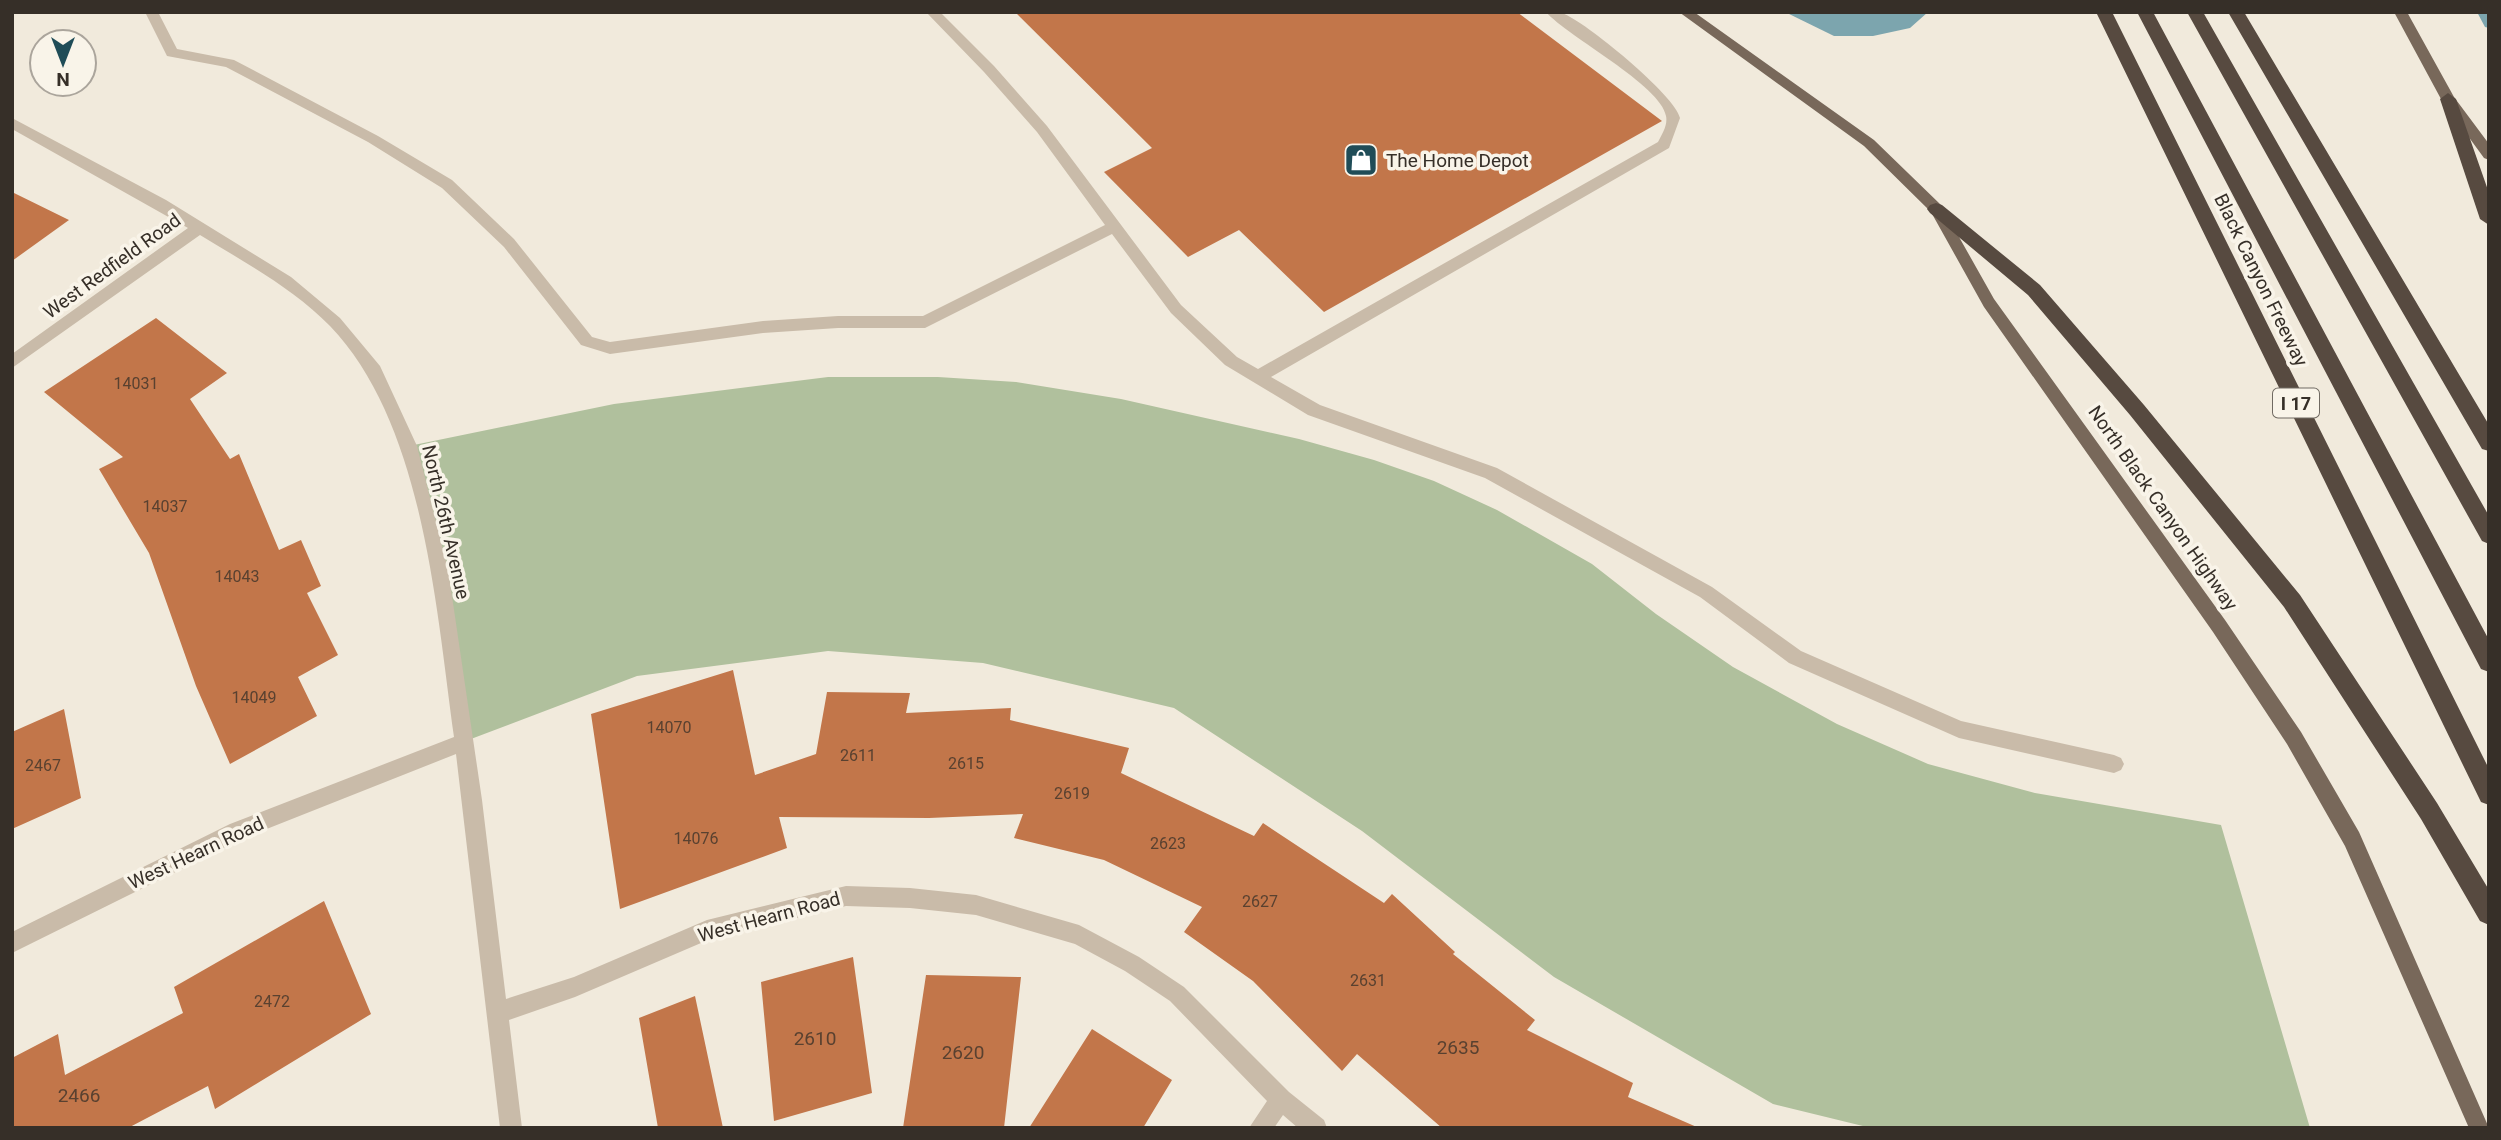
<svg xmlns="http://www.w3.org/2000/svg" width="2501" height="1140" viewBox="0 0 2501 1140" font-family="Roboto,sans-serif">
<rect width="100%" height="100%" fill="#f1eadc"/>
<path fill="#b0c09d" d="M828 377H938L1016 382 1121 399 1299 439 1374 460 1434 481 1497 510 1592 564 1656 614 1733 667 1837 724 1928 764 2035 793 2221 825 2310 1128H1871L1773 1104 1554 977 1362 831 1174 708 983 663 828 651 637 676 463 742 409 446 614 404Z"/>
<path fill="#7ca5ae" d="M1785 12H1928L1910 28 1873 36H1834Z"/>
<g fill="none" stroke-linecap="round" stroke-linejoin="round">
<path fill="#7ca5ae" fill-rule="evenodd" d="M2477 12H2487L2489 28 2485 27Z"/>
</g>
<path fill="#c2764a" d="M1015 12H1517L1662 121 1324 312 1239 230 1188 257 1104 172 1152 148Z
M12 192 69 220 12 261Z
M156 318 227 373 190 399 230 459 239 454 279 550 301 540 321 586 307 593 338 655 298 677 317 716 230 764 196 686 149 553 99 469 123 457 44 392Z
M733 670 755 775 816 754 827 692 910 693 906 713 1011 708 1010 720 1129 748 1121 773 1254 836 1263 823 1384 903 1392 894 1455 952 1453 954 1535 1020 1527 1030 1633 1083 1628 1097 1699 1128H1442L1357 1054 1342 1071 1253 981 1184 932 1202 907 1104 860 1014 838 1023 814 929 818 779 817 787 848 620 909 591 714Z
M64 709 81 798 12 829V732Z
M324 901 371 1014 215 1109 208 1086 128 1128H12V1058L58 1034 65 1075 183 1013 174 987Z
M853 957 872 1093 774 1121 761 982Z
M926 975 1021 977 1004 1128H903Z
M695 996 723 1128H658L639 1018Z
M1092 1029 1172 1080 1143 1128H1029Z"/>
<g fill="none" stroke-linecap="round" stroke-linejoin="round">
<path fill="#c9bba9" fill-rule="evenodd" d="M145 12H158L177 49 234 60 378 136 452 180 514 239 592 337 610 342 763 321 838 316H923L1105 225 1037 132 984 72 926 12H940L994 66 1047 126 1181 305 1237 357 1258 369 1658 142C1662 134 1668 125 1666 116 1661 85 1568 37 1546 12 1550 12 1558 11 1562 13 1585 21 1676 96 1680 118L1669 148 1271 377 1320 405 1497 468 1712 587 1801 651 1961 721 2114 755 2121 758 2124 764 2121 770 2114 773 1959 738 1789 663 1700 597 1485 478 1308 415 1225 365 1171 313 1112 234 925 328H838L763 333 610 354 581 345 504 247 442 188 368 142 226 67 167 56Z
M12 118 166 200 291 277 340 318 380 366 417 446 448 569 482 800 506 999 574 977 707 920 846 886 910 888 976 895 1079 925 1139 957 1184 987 1289 1092 1324 1120 1327 1128H1298L1283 1115 1274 1128H1249L1267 1101 1170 1001 1125 971 1075 944 976 915 910 908 846 906 708 940 575 997 509 1020 522 1128H500L456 754 244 838 12 953V932L230 824 454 737C436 608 424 424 330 326 293 288 244 262 200 235L12 368V354L188 228 12 129Z"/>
<path fill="#78685a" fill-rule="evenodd" d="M1679 12H1694L1874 140 1941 205 1994 299 2225 620 2301 732 2359 832 2489 1128H2469L2345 846 2287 744 2213 632 1984 307 1931 212 1864 146Z
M2394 12H2407L2454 97 2489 144V160L2484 158 2441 99Z"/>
<path fill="#574a40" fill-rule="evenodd" d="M2096 12H2112L2489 769V805L2481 802Z
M2137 12H2153L2489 640V672L2481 669Z
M2187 12H2203L2489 516V544L2482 541Z
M2228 12H2244L2489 425V451L2482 449Z
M2448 93 2456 99 2489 193V225L2480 219 2440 99Z
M1936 203 1942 205 2040 285 2144 405 2300 595 2437 803 2489 890V925L2480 921 2421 819 2284 607 2130 415 2028 295 1930 213 1927 209 1930 205Z"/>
</g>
<defs>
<symbol id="shop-square" viewBox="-11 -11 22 22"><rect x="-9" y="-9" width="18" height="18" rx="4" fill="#1f4c57" stroke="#f9f4e9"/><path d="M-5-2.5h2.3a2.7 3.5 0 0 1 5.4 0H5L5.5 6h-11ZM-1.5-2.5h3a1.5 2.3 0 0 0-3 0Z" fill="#fff"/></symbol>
</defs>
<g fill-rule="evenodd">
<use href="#shop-square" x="1342" y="141" width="38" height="38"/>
</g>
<g text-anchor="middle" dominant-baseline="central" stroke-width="7" stroke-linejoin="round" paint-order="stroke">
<g font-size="16" fill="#594130">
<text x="136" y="383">14031</text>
<text x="165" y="506">14037</text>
<text x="237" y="576">14043</text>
<text x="254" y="697">14049</text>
<text x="669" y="727">14070</text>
<text x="858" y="755">2611</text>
<text x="966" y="763">2615</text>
<text x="43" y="765">2467</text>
<text x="1072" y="793">2619</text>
<text x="696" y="838">14076</text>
<text x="1168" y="843">2623</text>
<text x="1260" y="901">2627</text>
<text x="1368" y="980">2631</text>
<text x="272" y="1001">2472</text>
</g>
<rect fill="#f9f4e9" stroke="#706a62" stroke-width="2" x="2273" y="388.5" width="46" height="29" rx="5"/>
<g font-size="18" font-weight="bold" fill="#362f28">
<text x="2296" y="403">I 17</text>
</g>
<g font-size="19" fill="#362f28" stroke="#f9f4e9" text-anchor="start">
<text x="1386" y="160">The Home Depot</text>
</g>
<g font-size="19" fill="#362f28" stroke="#f9f4e9">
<text transform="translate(112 266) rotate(-36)">West Redfield Road</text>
<text transform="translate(2261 280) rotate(64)">Black Canyon Freeway</text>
<text transform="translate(2163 508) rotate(55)">North Black Canyon Highway</text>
<text transform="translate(446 522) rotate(77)">North 26th Avenue</text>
<text transform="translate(196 853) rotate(-25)">West Hearn Road</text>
<text transform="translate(769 917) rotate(-15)">West Hearn Road</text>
</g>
<g font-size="19" fill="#594130">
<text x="815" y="1038">2610</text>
<text x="1458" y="1047">2635</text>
<text x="963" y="1052">2620</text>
<text x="79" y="1095">2466</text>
</g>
</g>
<rect width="2501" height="1140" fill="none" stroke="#362f28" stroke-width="28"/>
<g transform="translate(63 63) rotate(180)"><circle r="33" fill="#f9f4e9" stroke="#aba59c" stroke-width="2"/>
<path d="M0-5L12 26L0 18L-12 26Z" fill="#1f4c57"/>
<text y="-10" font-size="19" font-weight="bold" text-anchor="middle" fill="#362f28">N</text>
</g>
</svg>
